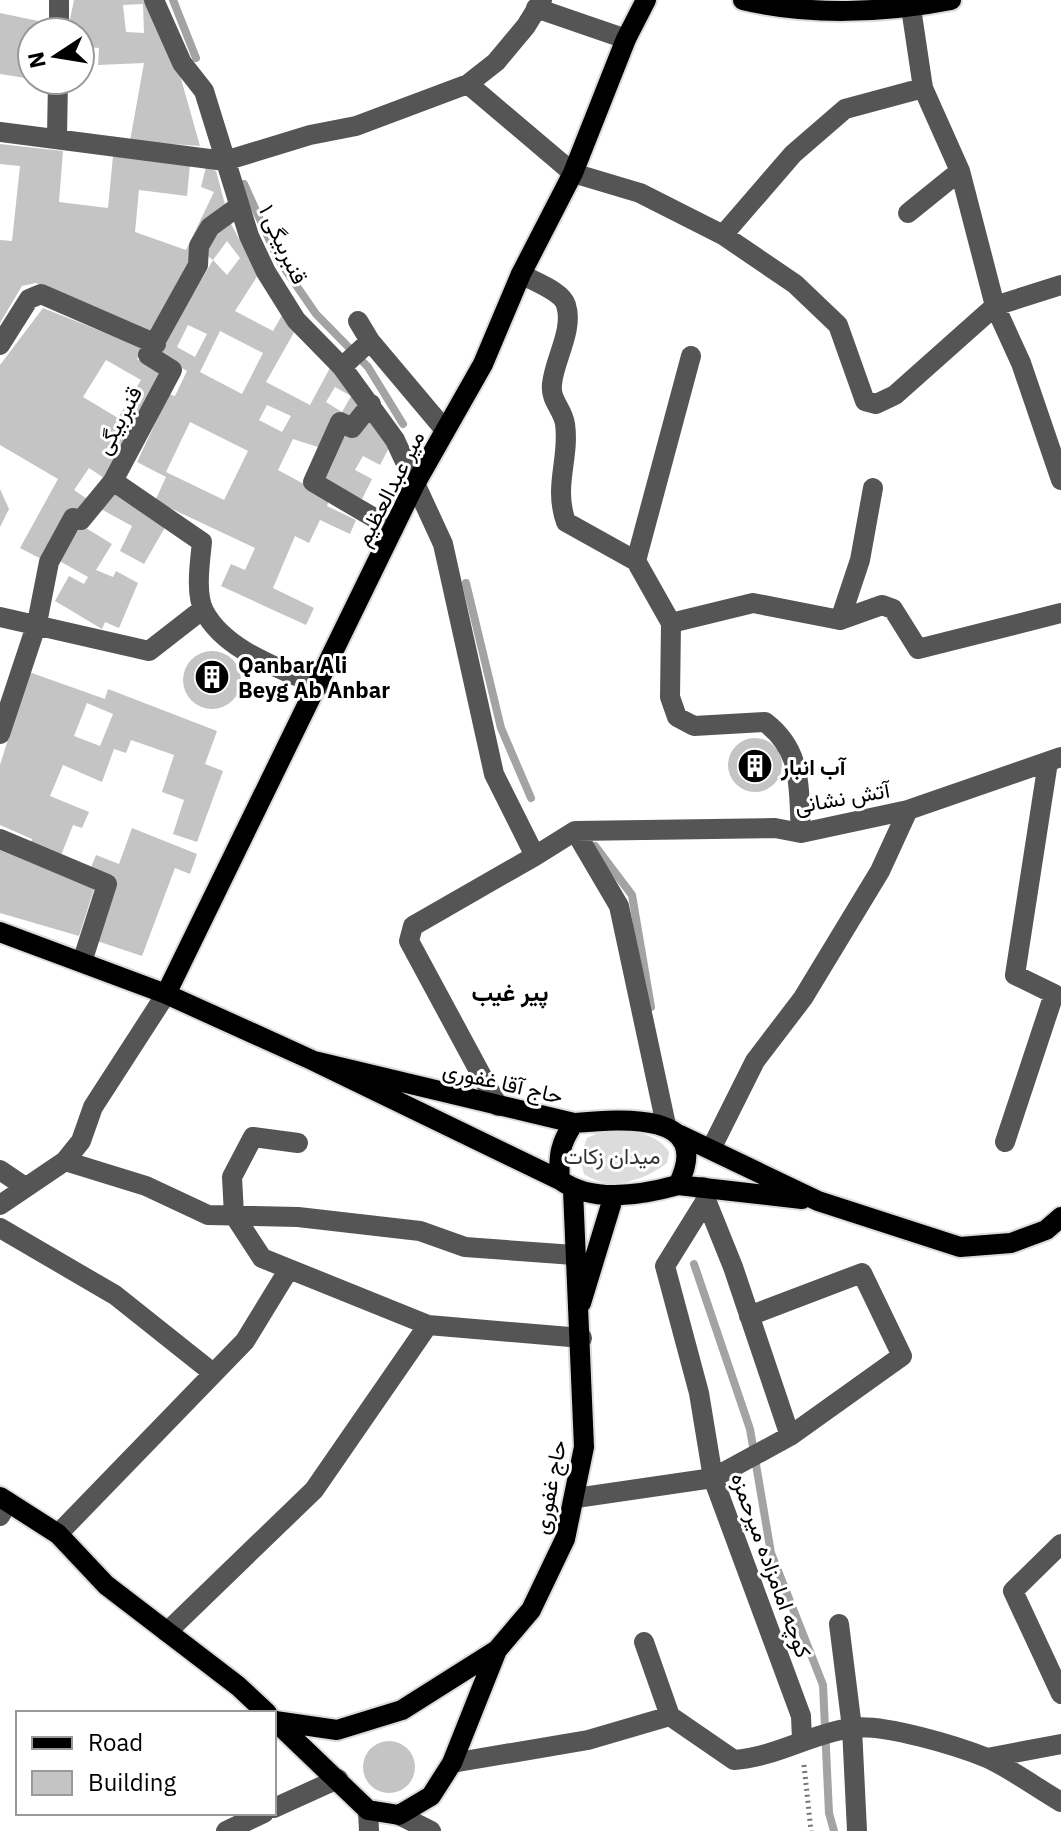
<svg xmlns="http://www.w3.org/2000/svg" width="1061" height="1831" viewBox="0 0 1061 1831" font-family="'IBM Plex Sans',Vazirmatn,sans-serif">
<rect width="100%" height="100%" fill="#fff"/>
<path fill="#dcdcdc" d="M607 1129C629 1130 656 1132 669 1152L667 1163C643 1181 610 1192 584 1174L580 1157 587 1138Z"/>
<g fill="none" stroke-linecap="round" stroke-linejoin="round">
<path stroke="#a3a3a3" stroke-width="8" d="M173 0 196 58
M244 184 278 259 316 314 368 367 403 424
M466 583 501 728 531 798
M595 846 632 895 651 1007
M694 1264 750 1429 771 1553 823 1685 829 1813 834 1831"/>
</g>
<path fill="#c4c4c4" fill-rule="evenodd" d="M74 0H146L176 61 200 146 130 141 144 63 98 65 99 48 80 46V32L68 29ZM143 4 144 33 126 32 123 5Z
M0 13 43 22 42 32H32V79L0 74Z
M0 144 63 151 59 202 108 208 113 156 190 164 187 196 139 190 135 232 186 250 214 192 201 187 206 167 216 171 226 208 150 335 36 283 22 286 0 323V240L12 241 20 166 0 164Z
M229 220 258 275 235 311 273 331 285 310 297 327 266 382 310 405 331 366 363 401 321 448 293 439 278 470 330 498 327 506 356 520 350 534 320 520 309 543 295 536 273 588 314 608 306 625 221 586 231 564 245 570 255 548 155 501 166 477 137 462 169 394 175 396 187 371 158 354 213 260 205 254 217 229ZM227 241 240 258 227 275 213 260ZM188 325 207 334 195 357 177 347ZM220 331 263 353 242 394 200 372ZM335 387 351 396 342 412 326 402ZM267 405 291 416 282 432 259 420ZM190 422 248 451 224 500 166 472Z
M43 308 143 348 137 359 164 375 115 455 121 458 107 480 89 468 74 490 90 501 47 562 20 548 58 479 0 445V365ZM106 360 141 380 118 418 83 397Z
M367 414 391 444 380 465 363 456 355 470 372 479 362 499 320 477 342 431Z
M113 488 168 522 144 564 120 551 132 526 99 508Z
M0 489 9 509 0 527Z
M76 522 112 544 96 570 113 577 116 571 138 583 119 628 105 622 102 629 55 601 69 576 84 584 88 577 56 559Z
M183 680a29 29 0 1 1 58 0a29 29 0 1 1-58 0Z
M29 672 105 699 108 689 217 731 205 764 223 771 197 842 173 834 184 800 162 792 174 755 131 740 126 753 114 749 102 782 63 765 50 796 89 812 82 828 73 825 60 858 30 845 32 839 0 825V765ZM87 703 113 714 100 746 74 736Z
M728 765a27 27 0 1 1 54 0a27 27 0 1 1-54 0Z
M132 828 197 854 190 874 175 868 142 956 97 941 117 881 90 870 96 855 119 864Z
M0 848 95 886 79 936 0 913Z
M363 1767a26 26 0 1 1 52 0a26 26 0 1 1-52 0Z"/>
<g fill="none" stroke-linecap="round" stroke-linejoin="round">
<defs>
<path id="major" d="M743 0C808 16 886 13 951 0
M0 932 166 994 314 1061 560 1180
M166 994 415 484 483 364 521 274 573 173 626 39 646 0
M314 1061 574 1123C620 1119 715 1110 678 1185 642 1195 593 1204 560 1180 558 1156 560 1143 574 1123
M680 1135 818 1201 960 1247 1011 1243 1046 1230 1061 1217
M678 1185 802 1199
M581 1303 614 1195
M0 1497 58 1534 106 1585 238 1686 267 1713
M274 1720 368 1810 399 1815 431 1796 452 1763 497 1650
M275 1721 337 1730 402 1710 497 1650 531 1610 565 1539 584 1447 573 1190"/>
</defs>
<use href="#major" stroke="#dbdbdb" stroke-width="24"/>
<path stroke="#777" stroke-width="5" stroke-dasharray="2 4" stroke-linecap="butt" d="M804 1765 811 1831"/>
<path stroke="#555" stroke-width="20" d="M154 0 182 63 204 91 249 236 266 272 296 320 342 367 395 440 443 544 494 774 535 856 575 831 619 906 666 1125
M536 8 626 39
M911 8 923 88 960 171 995 306 1021 363 1061 480
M59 32V0
M468 84 573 173 640 193 723 235 795 284 838 325 865 401 876 404 895 395 995 306 1061 285
M0 132 225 161 310 135 356 126 468 84 496 62 526 26 542 0
M57 137 58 80
M239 206 210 227 199 246 198 265 148 355 172 370 113 481 202 542C200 562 195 593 204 611 225 651 280 668 319 686
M908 213 960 171
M723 235 793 154 845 109 923 88
M521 274C534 282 562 291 566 305 574 330 554 360 552 384 550 401 563 409 565 424 570 458 553 486 566 522L636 561 671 623 753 603 840 620 882 605 893 609 918 649 1061 613
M358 321 370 341 445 430
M0 345 29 299 41 294 156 344
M342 367 370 341
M371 404 352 428 340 422 313 482 393 529
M636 561 691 356
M0 617 149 651 203 609
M840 620 860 560 873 488
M671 623 670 697 677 717 694 726 765 722C804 752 798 788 801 833
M0 734 37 623 49 562 73 518 81 520 113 481
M575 831 775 828 801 833 908 810 1061 757
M0 839 107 884 82 962
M498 1106 409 941 413 926 535 856
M1005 1142 1054 994 1015 975 1048 762
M298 1143 253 1137 232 1177 234 1215 262 1258 428 1325 582 1338
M712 1147 755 1061 803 998 880 871 908 810
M65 1161 146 1186 208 1215 298 1217 420 1231 465 1247 574 1255
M0 1170 25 1187
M703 1187 706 1200 665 1266 699 1393 713 1478 801 1716 802 1740
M0 1205 65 1161 81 1141 93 1107 166 994
M0 1228 115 1295 213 1373
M749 1316 862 1273 902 1356 790 1436
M576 1498 713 1478 790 1436 733 1267 706 1200
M0 1516 8 1502
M58 1534 245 1341 289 1269
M1061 1544 1013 1591 1061 1694
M839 1624 852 1728 857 1831
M167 1632 314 1490 428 1325
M644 1642 670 1716
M987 1758 1061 1744
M452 1763 588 1740 670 1716 734 1760C776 1757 810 1734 851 1728 882 1723 958 1746 987 1758 1013 1770 1037 1788 1061 1802
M274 1808 338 1779
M368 1810 369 1831
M399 1815 431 1831
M226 1831 264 1813"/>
<use href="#major" stroke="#000" stroke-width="20"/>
</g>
<defs>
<symbol id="building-disc" viewBox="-11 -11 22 22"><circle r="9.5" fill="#000" stroke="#fff"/><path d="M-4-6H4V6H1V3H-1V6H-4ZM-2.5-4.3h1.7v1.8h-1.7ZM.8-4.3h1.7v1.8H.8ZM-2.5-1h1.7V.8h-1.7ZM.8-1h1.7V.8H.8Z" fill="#fff"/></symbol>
</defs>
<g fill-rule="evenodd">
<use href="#building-disc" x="192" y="657" width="40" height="40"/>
<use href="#building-disc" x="735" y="746" width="40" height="40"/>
</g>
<g text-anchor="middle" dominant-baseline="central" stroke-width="6" stroke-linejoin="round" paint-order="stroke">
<g font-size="22" fill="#000" stroke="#fff">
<text transform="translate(284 244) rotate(65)">قنبربیگی ۱</text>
<text transform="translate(118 420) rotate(-62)">قنبربیگی</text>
<text transform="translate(389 488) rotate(-63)">میر عبدالعظیم</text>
<text transform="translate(842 797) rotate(-10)">آتش نشانی</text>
<text transform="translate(503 1082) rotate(13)">حاج آقا غفوری</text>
<text transform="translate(549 1487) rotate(-79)">حاج غفوری</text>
<text transform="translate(772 1565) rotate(70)">کوچه امامزاده میرحمزه</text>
</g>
<g font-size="22" font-weight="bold" fill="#000" stroke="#fff" text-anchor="start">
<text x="238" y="664">Qanbar Ali<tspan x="238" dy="25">Beyg Ab Anbar</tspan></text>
<text x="781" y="766">آب انبار</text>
</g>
<g font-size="22" fill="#333" stroke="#fff">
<text x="612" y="1155">میدان زکات</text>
</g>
<g font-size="24" font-weight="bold" fill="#000" stroke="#fff">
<text x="510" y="992">پیر غیب</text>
</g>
</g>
<rect x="16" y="1711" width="260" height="104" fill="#ffffff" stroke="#999999" stroke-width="2"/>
<rect x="32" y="1737" width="40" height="12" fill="#000000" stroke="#999999" stroke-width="2"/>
<text x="88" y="1751" font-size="24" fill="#000000">Road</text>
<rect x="32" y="1771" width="40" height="24" fill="#c4c4c4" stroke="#999999" stroke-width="2"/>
<text x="88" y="1791" font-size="24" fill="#000000">Building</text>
<g transform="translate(56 56) rotate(258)"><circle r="38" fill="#ffffff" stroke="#999999" stroke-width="2"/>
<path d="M0-6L14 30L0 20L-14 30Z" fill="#000000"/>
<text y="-12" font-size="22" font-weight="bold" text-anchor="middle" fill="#000000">N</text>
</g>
</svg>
